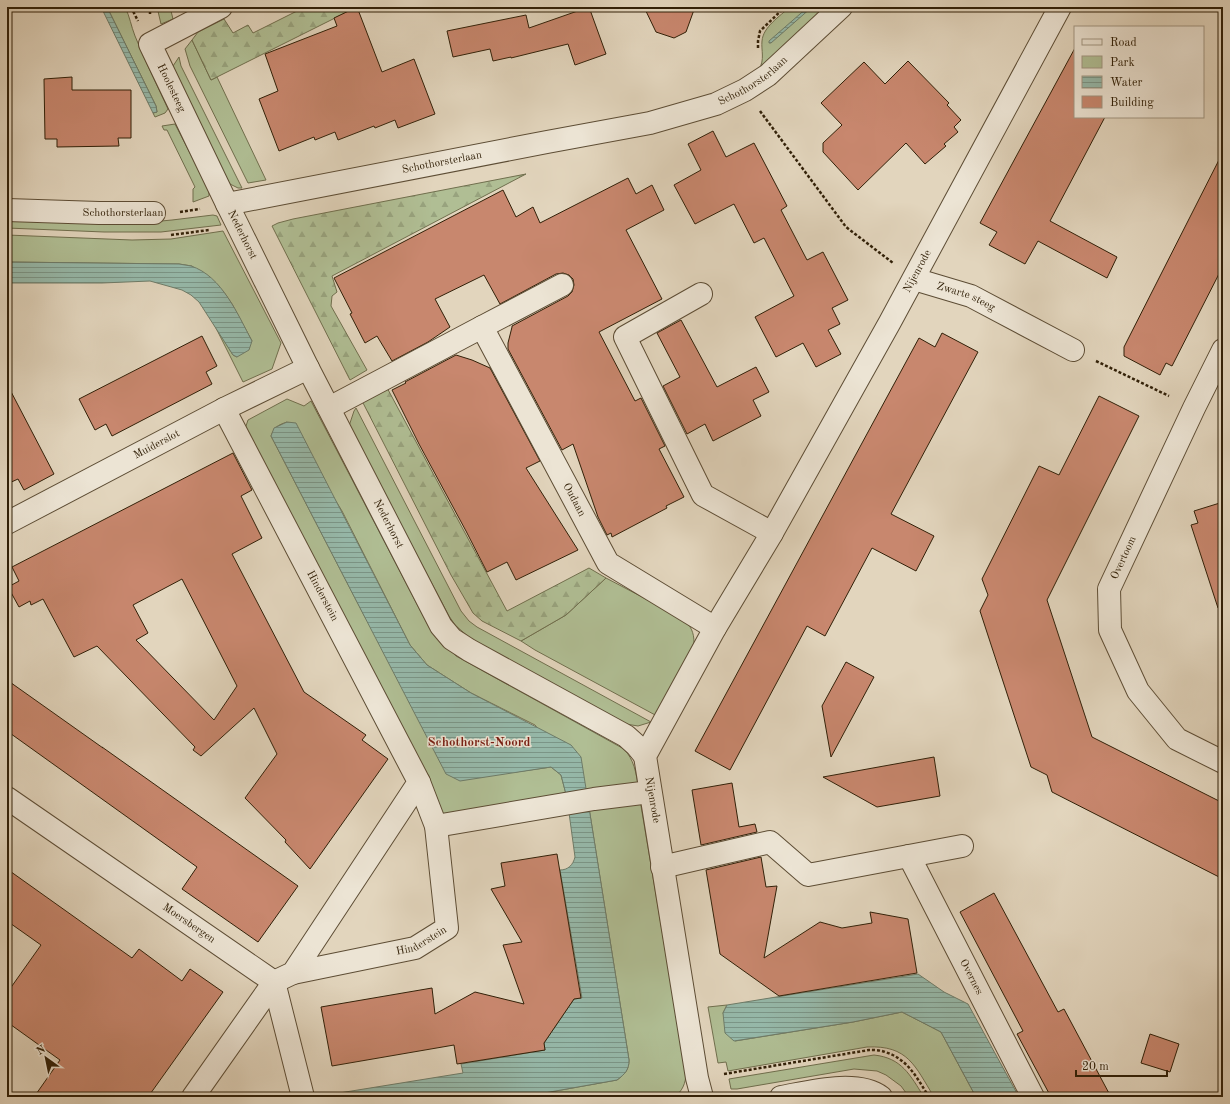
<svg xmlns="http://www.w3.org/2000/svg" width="1230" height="1104" viewBox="0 0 1230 1104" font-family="'Old Standard TT',serif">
<defs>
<pattern id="forest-firs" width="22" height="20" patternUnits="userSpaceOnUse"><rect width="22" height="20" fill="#b0be94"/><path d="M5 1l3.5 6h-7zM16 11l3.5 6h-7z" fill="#98a37e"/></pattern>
<pattern id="water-rules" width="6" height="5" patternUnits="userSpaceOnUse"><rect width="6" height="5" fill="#96b9aa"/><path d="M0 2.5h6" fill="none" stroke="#7b9688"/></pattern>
</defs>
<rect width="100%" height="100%" fill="#e2d5bd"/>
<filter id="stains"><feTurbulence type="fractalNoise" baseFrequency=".005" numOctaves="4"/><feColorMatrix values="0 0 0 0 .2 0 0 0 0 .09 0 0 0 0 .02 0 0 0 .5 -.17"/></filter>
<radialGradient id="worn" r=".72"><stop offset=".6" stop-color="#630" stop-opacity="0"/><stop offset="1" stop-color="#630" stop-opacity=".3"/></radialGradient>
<path fill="#b0be94" stroke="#706f4e" d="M107 7H125C130 17 131 26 135 36 145 61 157 85 168 109L165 113 155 117 153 113 157 112 156 106Z
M157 7H170L173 19 161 24Z
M790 7H830L759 69C765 60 761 50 762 41 763 27 780 16 790 7Z
M192 40 211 80 217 77 266 180 248 183 190 66 185 49Z
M179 57 181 66 242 188H238L228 183 171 69Z
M175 124 209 190V196L193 202V189L195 187 167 130H164L162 126Z
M213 215 217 216 221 225 161 232H104L7 228V219L151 222 172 220Z
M223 231 281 343 272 369 243 382 214 324 233 355 237 357 252 341 232 304 223 291 192 266 179 264 7 262V235L132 240 171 239Z
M287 399 304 406 311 401 430 629 456 656 624 749C634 760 636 772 638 786L587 794 535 725 471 693 427 665 410 645 342 511 287 422C278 425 274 427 271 436L366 619 516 772 551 767 561 775 567 798 442 814 244 432 248 420Z
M356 408 461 611 469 621 477 627 651 722 638 726 626 724 471 639 455 625 449 616 349 426 354 411Z
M606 578 684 619C691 627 694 632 694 643L657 716 535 650 521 641 566 615Z
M640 800 686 1073C686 1083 682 1092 674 1097H522L617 1080C625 1074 629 1070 629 1060L589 808Z
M727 1005 723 1013 735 1041 853 1022 902 1012 941 1032 976 1097H934C915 1066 908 1045 867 1047L728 1071 726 1062 718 1063 708 1007Z
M874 1055C902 1058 910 1075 924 1097H909L901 1086 886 1075 877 1071 854 1069 737 1089H731L729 1079Z"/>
<path fill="url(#forest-firs)" stroke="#706f4e" d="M305 7H357L211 80 192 40 198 32 224 19 233 33 248 25 253 33Z
M526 174 332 276 337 292 332 296 331 306 367 370 350 380 272 226 278 223 293 219Z
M385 384 507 611 589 568 606 578 566 615 521 641 482 621 473 613 451 575 360 397Z"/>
<path fill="url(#water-rules)" stroke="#6e7c69" d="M101 7H107L156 106 157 112 153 113Z
M808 7H812L771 43H769V41Z
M7 262 179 264C183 265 187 265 191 266 222 276 238 315 252 341L249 350 237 357 233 355 199 302 191 295 182 290 150 281 102 283H7Z
M287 422 296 423 410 645 427 665 471 693 571 745 581 757 629 1060C629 1070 625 1074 617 1080L522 1097H333V1094L463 1073 461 1064 545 1050 544 1043 574 999 582 998 560 870C568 870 573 865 575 857L567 798 561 775 551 767 460 781 446 774 271 436 274 428Z
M918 974 944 992 968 1004 1019 1097H976L941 1032 902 1012 853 1022 734 1041 725 1033 723 1013 727 1005Z"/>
<path fill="#c8876e" stroke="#312008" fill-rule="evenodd" d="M357 7 382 72 414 59 435 114 398 128 395 120 375 128 374 126 338 140 335 132 315 140 314 137 279 151 259 99 278 91 265 54 337 26 334 18Z
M589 7 606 54 575 65 568 44 511 58V57L493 61 490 49 453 57 447 31 526 15 529 28Z
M644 7H695L686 32 674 38 656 32Z
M1075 48V117H1105L1050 221 1117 257 1107 278 1038 241 1025 264 989 245 997 232 980 223Z
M908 61 949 103 947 105 961 120 954 127 958 132 944 144 946 146 925 164 906 143 858 190 823 152V143L842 125 821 103 864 62 885 84Z
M72 77V90H131V138H118L119 146 57 147V139H45L44 79Z
M713 131 726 157 754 143 787 206 781 210 807 260 823 252 848 300 832 308 840 324 828 330 841 354 816 367 803 343 776 357 755 317 794 296 764 238 754 243 734 204 695 224 674 185 701 170 688 144Z
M1223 152V266L1172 366 1166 363 1160 375 1124 356V347Z
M628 178 636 194 652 185 664 210 626 230 662 299 599 332 635 401 641 398 665 446 659 449 684 497 666 506 667 508 612 537 611 533 607 535 598 517 573 444 562 450 508 349V343L512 327V326L568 296 572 292 574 285 573 279 569 275 563 273 556 274 500 304 484 275 435 299 450 327 428 342 392 361 377 336 365 343 350 314 352 313 334 278 503 190 516 217 533 207 540 223Z
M681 320 717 387 756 367 769 392 753 400 761 416 713 441 705 424 687 434 663 386 680 377 657 333Z
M942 333 978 352 891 514 934 536 916 571 872 548 825 636 807 626 730 770 695 751 919 338 935 347Z
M202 336 217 366 206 372 212 384 112 436 106 424 95 430 79 399Z
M456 355 472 360 490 368 540 461 526 468 578 550 516 580 507 562 487 572 466 531 419 444 392 390 406 383 405 382Z
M7 384 54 474 24 490 18 479 7 484Z
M1099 396 1139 416 1047 600 1092 737 1223 803V879L1052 792 1047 775 1031 767 980 611 988 595 982 579 1039 466 1059 475Z
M233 453 252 490 241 496 262 538 232 554 304 692 366 735 362 740 388 759 310 869 285 842 286 840 245 798 277 754 254 708 201 756 193 750 195 747 97 646 74 657 43 599 31 605 30 601 19 607 8 587 19 581 12 567ZM182 579 237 686 214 720 136 640 148 633 133 605Z
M1223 502V607L1218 608 1191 525 1198 523 1194 511Z
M846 662 874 677 831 757 822 706Z
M7 680 103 748 102 747 298 886 258 942 182 889 197 867 7 731Z
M934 757 940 796 877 807 823 777Z
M732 783 739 827 755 824 757 832 701 845 692 790Z
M557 854 581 998 574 999 544 1043 545 1050 457 1064 454 1045 332 1066 321 1007 432 988 435 1014 475 992 524 1004 503 945 522 942 491 889 505 886 501 863Z
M761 857 766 887 777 886 764 958 820 922 842 928 872 923 870 912 908 919 917 973 779 996 720 954 706 870Z
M7 869 132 958 139 949 182 981 190 969 223 992 148 1097H34L60 1060 7 1022V993L41 945 7 921Z
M994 893 1058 1012 1064 1009 1111 1097H1051L1017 1034 1023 1031 960 912Z
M1150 1034 1179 1044 1170 1072 1141 1063Z"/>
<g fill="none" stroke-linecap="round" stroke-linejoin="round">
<defs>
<g id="minor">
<path id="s1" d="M221 7 150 44 227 204 237 224 308 368 441 626 452 639 469 650 626 736 636 745 645 756"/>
<path id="s2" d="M227 204 547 142 650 123 716 104 745 90 768 75 841 7"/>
<path d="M7 210 99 213H154"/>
<path id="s3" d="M914 279 971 296 1073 350"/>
<path d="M701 294 625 337 703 495 772 533"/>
<path d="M482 327 562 285"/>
<path d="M1223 350 1194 408 1109 589 1110 630 1138 691 1177 739 1223 762"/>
<path id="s4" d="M329 408 482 327 608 563 715 628"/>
<path id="s5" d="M7 523 224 409 308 368"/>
<path id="s6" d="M7 798 274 982 303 1097"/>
<path d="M436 826 594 799 650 792"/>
<path id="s7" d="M909 856 1033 1097"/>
<path d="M662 867 770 842 808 875 962 846"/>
<path id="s8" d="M293 973 415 948 447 928 436 826 419 782"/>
<path d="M193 1097 274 982 293 973 419 782 224 409"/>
<path id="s9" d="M702 1097 697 1078 645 756 715 628 772 533 890 322 1060 7"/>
<path d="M781 1097C809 1092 857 1079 881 1097"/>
</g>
</defs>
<use href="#minor" stroke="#5d4d35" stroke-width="24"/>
<path stroke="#312008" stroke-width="2.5" stroke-dasharray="3 2" stroke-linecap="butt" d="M131 7 138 21
M150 14V7
M758 48V41L760 31 785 7
M760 111 846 227 893 263
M180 212 200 209
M171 235 209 230
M1096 361 1169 396
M724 1074 869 1050C874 1050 880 1050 885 1052 908 1059 917 1078 929 1097"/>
<use href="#minor" stroke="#ece4d4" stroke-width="22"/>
</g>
<g text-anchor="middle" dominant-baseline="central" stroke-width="3" stroke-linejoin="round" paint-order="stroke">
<g font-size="11" fill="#312008" stroke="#ece4d4">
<text stroke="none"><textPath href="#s2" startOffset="543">Schothorsterlaan</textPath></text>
<text stroke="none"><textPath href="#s1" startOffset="129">Hoolesteeg</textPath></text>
<text stroke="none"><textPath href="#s2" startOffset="219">Schothorsterlaan</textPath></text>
<text x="123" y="213">Schothorsterlaan</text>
<text stroke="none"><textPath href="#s1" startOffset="292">Nederhorst</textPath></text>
<text stroke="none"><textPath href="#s9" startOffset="902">Nijenrode</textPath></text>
<text stroke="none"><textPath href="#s3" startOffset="55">Zwarte steeg</textPath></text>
<text stroke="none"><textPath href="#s5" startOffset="169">Muiderslot</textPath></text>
<text stroke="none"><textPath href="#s4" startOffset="369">Oudaan</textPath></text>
<text stroke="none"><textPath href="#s1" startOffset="616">Nederhorst</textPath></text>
<text transform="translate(1124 558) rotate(-65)">Overtoom</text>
<text transform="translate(322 596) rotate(62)">Hinderstein</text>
<text transform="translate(652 800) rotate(80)">Nijenrode</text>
<text stroke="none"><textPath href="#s6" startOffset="221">Moersbergen</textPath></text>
<text stroke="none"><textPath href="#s8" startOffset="133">Hinderstein</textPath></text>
<text stroke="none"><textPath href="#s7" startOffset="136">Overnes</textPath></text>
</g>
<g font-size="13" font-weight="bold" fill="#7a1f14" stroke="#ece4d4">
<text x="479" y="742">Schothorst-Noord</text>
</g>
</g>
<rect width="1230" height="1104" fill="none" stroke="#e2d5bd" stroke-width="24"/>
<rect x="8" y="8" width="1214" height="1088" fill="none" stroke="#312008" stroke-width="2"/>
<rect x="12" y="12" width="1206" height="1080" fill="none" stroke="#312008"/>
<rect x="1074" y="26" width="130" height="92" fill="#ece4d4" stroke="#a19682"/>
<rect x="1082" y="39" width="20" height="6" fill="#ece4d4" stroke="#a19682"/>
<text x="1110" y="46" font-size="12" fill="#312008">Road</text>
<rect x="1082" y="56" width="20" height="12" fill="#b0be94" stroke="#a19682"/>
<text x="1110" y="66" font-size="12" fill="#312008">Park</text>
<rect x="1082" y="76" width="20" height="12" fill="url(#water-rules)" stroke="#a19682"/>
<text x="1110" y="86" font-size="12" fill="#312008">Water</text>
<rect x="1082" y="96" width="20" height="12" fill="#c8876e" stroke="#a19682"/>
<text x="1110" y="106" font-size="12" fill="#312008">Building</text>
<g transform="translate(46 1058) rotate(327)" stroke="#ece4d4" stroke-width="3" paint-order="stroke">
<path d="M0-3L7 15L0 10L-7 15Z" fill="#312008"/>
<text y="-6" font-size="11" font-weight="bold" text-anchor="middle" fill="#312008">N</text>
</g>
<path d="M1076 1070v6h91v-6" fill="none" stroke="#312008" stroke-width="2"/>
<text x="1082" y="1070" font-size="12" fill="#312008" stroke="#ece4d4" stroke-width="3" paint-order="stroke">20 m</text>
<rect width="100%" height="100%" filter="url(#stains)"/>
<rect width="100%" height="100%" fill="url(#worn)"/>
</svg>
